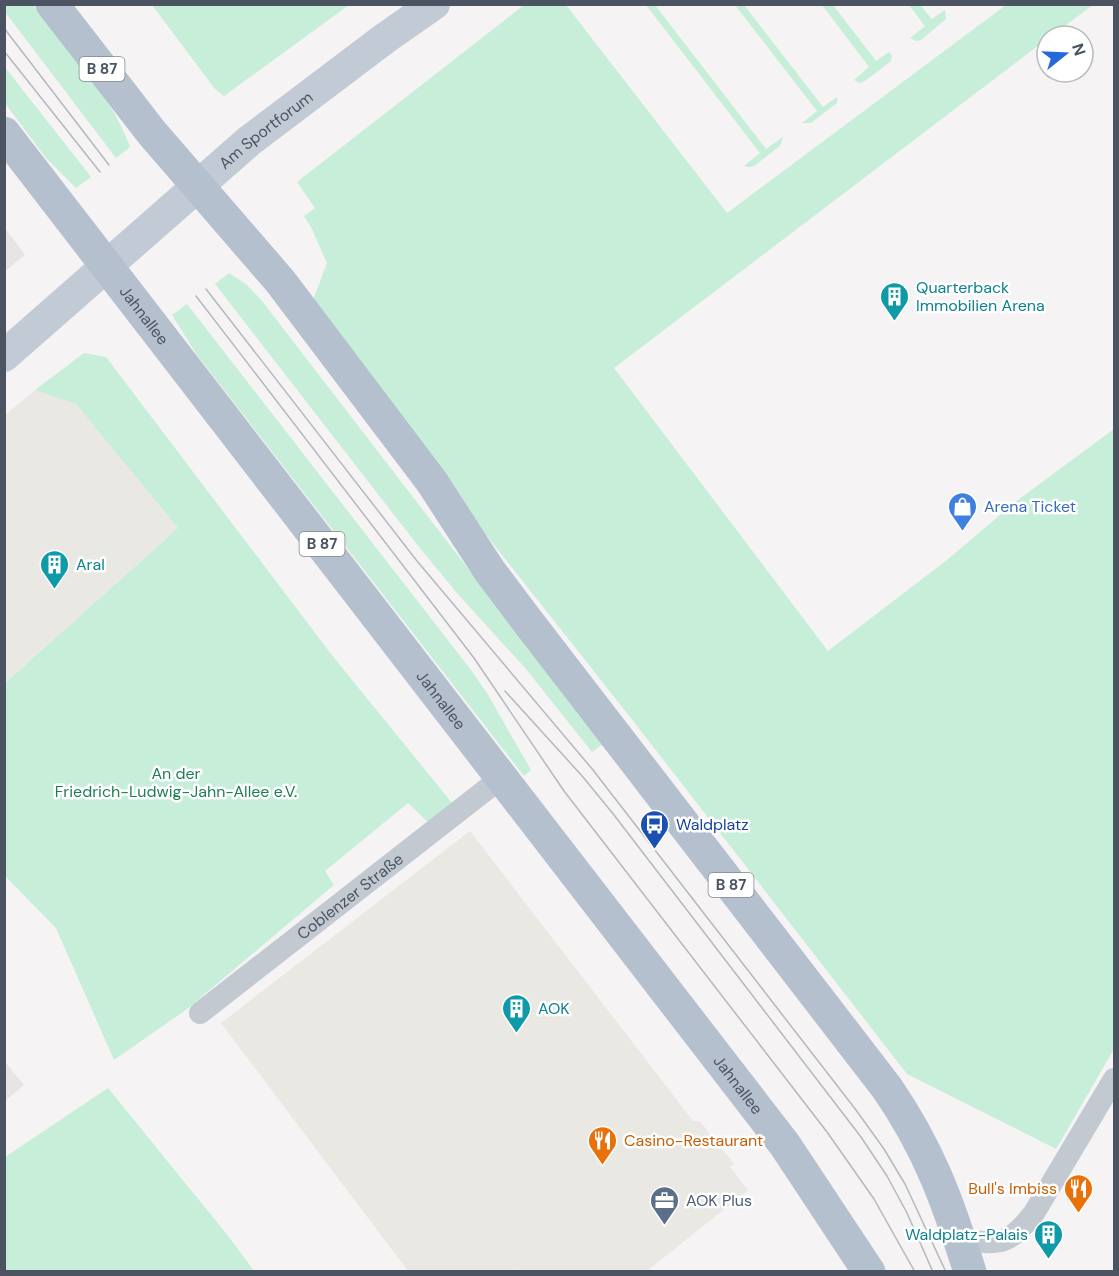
<svg xmlns="http://www.w3.org/2000/svg" width="1119" height="1276" viewBox="0 0 1119 1276" font-family="'DM Sans',sans-serif">
<rect width="100%" height="100%" fill="#f5f3f3"/>
<path fill="#eae8e2" d="M35 390 76 403 178 528 5 683V415Z
M470 831 693 1121H700L734 1164 730 1167 748 1190 647 1271 517 1272 515 1269 511 1272 408 1271 221 1023Z"/>
<path fill="#e6e4e5" d="M5 228 25 255 5 271Z
M5 1062 24 1085 5 1101H4Z"/>
<path fill="#c6eed8" d="M5 5H33C68 49 111 94 130 147L116 158 5 12Z
M152 5H349L224 96 215 89Z
M524 5H566L727 213 1006 5H1093L1051 36H1047V39L614 368 828 651 947 560 1014 503 1114 429V1049L1056 1149 907 1074 634 722 476 522 312 303 327 263 312 229 304 216 315 208 297 182Z
M646 5H655L766 149 783 137 780 146 754 166 749 167 744 166 760 153Z
M735 5H744L823 107 837 97V103L811 123H802L817 111Z
M822 5H833L876 61 889 52 892 56 891 61 865 81 860 83 854 80 869 67Z
M909 5H920L932 19 945 10 946 19 921 40 916 41 910 38 925 26Z
M4 66 91 177 76 188 46 158 5 103Z
M229 273 247 285 262 301 603 744 592 752 526 669 456 592 419 547 215 284Z
M187 304 471 670 487 693 531 770 524 776 197 355 172 315Z
M84 353 106 357 331 654 452 803 429 823 408 803 325 871 334 885 187 1009 114 1060 56 928 5 876 4 684 178 528 76 404 35 390Z
M108 1088 229 1237 254 1271H5V1157Z"/>
<g fill="none" stroke-linecap="round" stroke-linejoin="round">
<g stroke="#c2c9d1" stroke-width="22">
<path id="s1" d="M200 1013 501 778"/>
<path d="M960 1240C1001 1244 1008 1246 1034 1213L1114 1079"/>
</g>
<path stroke="#c2cad5" stroke-width="32" id="s2" d="M4 356 249 141 384 39 434 4"/>
<g stroke="#b5c0cf" stroke-width="33">
<path d="M52 4 152 133 280 281 432 482 489 570 525 618 887 1088C929 1149 948 1202 970 1272"/>
<path id="s3" d="M4 133 785 1145 869 1272"/>
</g>
<path stroke="#b5b8bc" stroke-width="1.5" d="M4 28 109 165
M4 51 100 172
M206 289 417 561 593 770 856 1110 884 1149 905 1184 946 1272
M196 296 474 658 564 791 827 1132 874 1199 915 1272
M505 691 583 777 614 815 861 1137 887 1176 907 1213 933 1272"/>
</g>
<defs>
<symbol id="building-pin" viewBox="-11 -11 22 30"><path d="M0 17L-7.5 6A9.5 9.5 0 1 1 7.5 6Z" fill="#0f9aa8" stroke="#fff"/><path d="M-4-6H4V6H1V3H-1V6H-4ZM-2.5-4.3h1.7v1.8h-1.7ZM.8-4.3h1.7v1.8H.8ZM-2.5-1h1.7V.8h-1.7ZM.8-1h1.7V.8H.8Z" fill="#fff"/></symbol>
<symbol id="shop-pin" viewBox="-11 -11 22 30"><path d="M0 17L-7.5 6A9.5 9.5 0 1 1 7.5 6Z" fill="#3f7fe0" stroke="#fff"/><path d="M-5-2.5h2.3a2.7 3.5 0 0 1 5.4 0H5L5.5 6h-11ZM-1.5-2.5h3a1.5 2.3 0 0 0-3 0Z" fill="#fff"/></symbol>
<symbol id="bus-pin" viewBox="-11 -11 22 30"><path d="M0 17L-7.5 6A9.5 9.5 0 1 1 7.5 6Z" fill="#1a4fb4" stroke="#fff"/><path d="M-5-6H5V4H4V6H2V4H-2V6H-4V4H-5ZM-3.5-4V0h7V-4ZM-3.5 1.2v1.5H-2V1.2ZM2 1.2v1.5H3.5V1.2Z" fill="#fff"/></symbol>
<symbol id="restaurant-pin" viewBox="-11 -11 22 30"><path d="M0 17L-7.5 6A9.5 9.5 0 1 1 7.5 6Z" fill="#e8710a" stroke="#fff"/><path d="M-5-6h1v4h1v-4h1v4h1v-4h1v5L-1.5 .5V6h-2V.5L-5-1ZM5-6V6H3V1.5H1.5Q1.5-4 5-6Z" fill="#fff"/></symbol>
<symbol id="office-pin" viewBox="-11 -11 22 30"><path d="M0 17L-7.5 6A9.5 9.5 0 1 1 7.5 6Z" fill="#5c6f8a" stroke="#fff"/><path d="M-6-3h4V-5.5h4V-3h4V5H-6ZM-1-4.5V-3h2v-1.5ZM-6 0V1H6V0Z" fill="#fff"/></symbol>
</defs>
<g fill-rule="evenodd">
<use href="#building-pin" x="878" y="280" width="33" height="45"/>
<use href="#shop-pin" x="946" y="490" width="33" height="45"/>
<use href="#building-pin" x="38" y="548" width="33" height="45"/>
<use href="#bus-pin" x="638" y="808" width="33" height="45"/>
<use href="#building-pin" x="500" y="992" width="33" height="45"/>
<use href="#restaurant-pin" x="586" y="1124" width="33" height="45"/>
<use href="#restaurant-pin" x="1062" y="1172" width="33" height="45"/>
<use href="#office-pin" x="648" y="1184" width="33" height="45"/>
<use href="#building-pin" x="1032" y="1218" width="33" height="45"/>
</g>
<g text-anchor="middle" dominant-baseline="central" stroke-width="5" stroke-linejoin="round" paint-order="stroke">
<g fill="#fff" stroke="#818790" stroke-width="1.5">
<rect x="79.5" y="57" width="45" height="24" rx="4.5"/>
<rect x="299.5" y="532" width="45" height="24" rx="4.5"/>
<rect x="708.5" y="873" width="45" height="24" rx="4.5"/>
</g>
<g font-size="15" font-weight="bold" fill="#4b5460">
<text x="102" y="69">B 87</text>
<text x="322" y="544">B 87</text>
<text x="731" y="885">B 87</text>
</g>
<g font-size="16" fill="#4b5460" stroke="#fff">
<text stroke="none"><textPath href="#s2" startOffset="346">Am Sportforum</textPath></text>
<text stroke="none"><textPath href="#s3" startOffset="230">Jahnallee</textPath></text>
<text stroke="none"><textPath href="#s3" startOffset="716">Jahnallee</textPath></text>
<text stroke="none"><textPath href="#s1" startOffset="190">Coblenzer Straße</textPath></text>
<text stroke="none"><textPath href="#s3" startOffset="1202">Jahnallee</textPath></text>
</g>
<g font-size="16" fill="#0d838f" stroke="#fff" text-anchor="start">
<text x="916" y="287">Quarterback<tspan x="916" dy="18">Immobilien Arena</tspan></text>
<text x="76" y="564">Aral</text>
<text x="538" y="1008">AOK</text>
<text x="1028" y="1234" text-anchor="end">Waldplatz-Palais</text>
</g>
<g font-size="16" fill="#366cbe" stroke="#fff" text-anchor="start">
<text x="984" y="506">Arena Ticket</text>
</g>
<g font-size="16" fill="#1e7f55" stroke="#fff">
<text x="176" y="773">An der<tspan x="176" dy="18">Friedrich-Ludwig-Jahn-Allee e.V.</tspan></text>
</g>
<g font-size="16" fill="#164399" stroke="#fff" text-anchor="start">
<text x="676" y="824">Waldplatz</text>
</g>
<g font-size="16" fill="#c56008" stroke="#fff" text-anchor="start">
<text x="624" y="1140">Casino-Restaurant</text>
<text x="1057" y="1188" text-anchor="end">Bull's Imbiss</text>
</g>
<g font-size="16" fill="#4e5e75" stroke="#fff" text-anchor="start">
<text x="686" y="1200">AOK Plus</text>
</g>
</g>
<rect width="1119" height="1276" fill="none" stroke="#4b5460" stroke-width="12"/>
<g transform="translate(1065 54) rotate(72)"><circle r="28" fill="#ffffff" stroke="#b7bbbf" stroke-width="1.5"/>
<path d="M0-4.5L10 22L0 15L-10 22Z" fill="#2668dc"/>
<text y="-9" font-size="16" font-weight="bold" text-anchor="middle" fill="#4b5460">N</text>
</g>
</svg>
